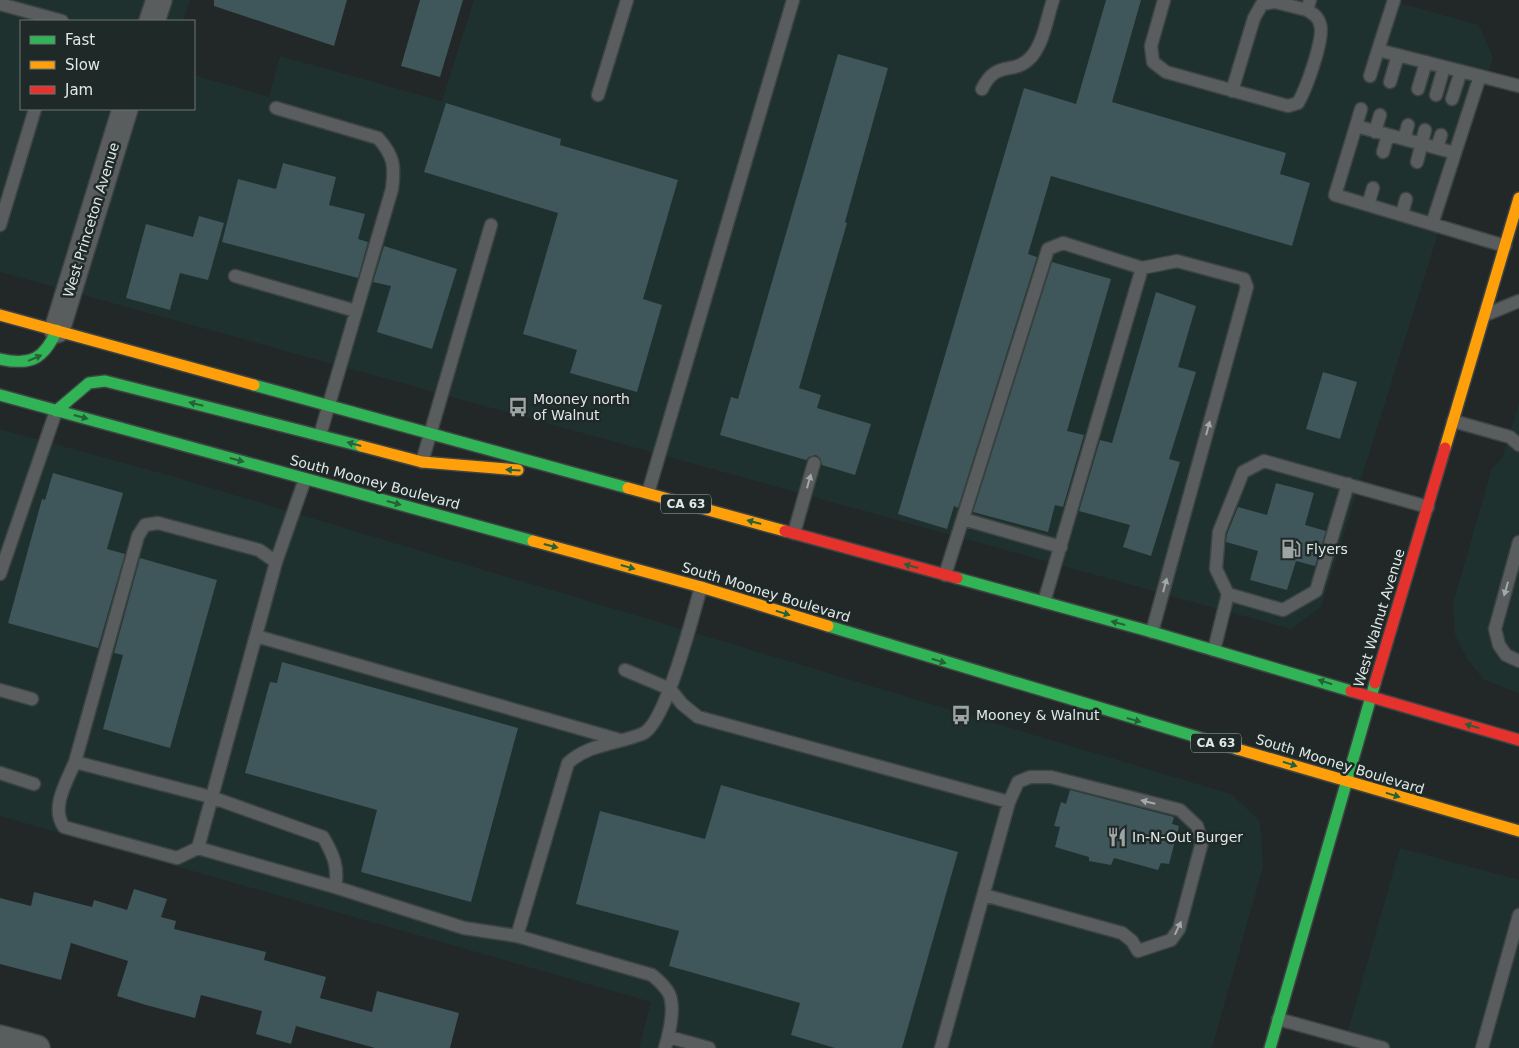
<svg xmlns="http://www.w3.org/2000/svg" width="1519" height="1048" viewBox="0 0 1519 1048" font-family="'DejaVu Sans',sans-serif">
<rect width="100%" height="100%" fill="#222727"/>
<path fill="#1f312e" d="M0 0H190L183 21H21V109H194V75L269 97 280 56 442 101 474 0H1388L1479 25 1493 58 1321 607 1291 629 0 272Z
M1519 403V693L1484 680 1468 660 1455 635 1453 604 1492 468 1502 459Z
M0 429 168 475 1231 794 1260 821 1263 867 1212 1048H639L651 1002 0 816Z
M1400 848 1519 880V1048H1343Z"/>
<path fill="#3f565a" d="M214 0H347L334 46 214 6Z
M420 0H463L440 77 401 66Z
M1106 0H1141L1112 102 1286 153 1280 174 1310 183 1292 246 1051 176 1028 254 1037 257 958 508 954 506 947 529 898 514 1024 88 1076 104Z
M838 54 888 68 845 222 847 223 799 388 821 395 817 408 871 424 855 475 822 465 820 458 816 455 809 457 806 460 720 435 731 397 738 399Z
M446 103 561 139 560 145 678 180 643 299 662 305 637 392 570 373 577 350 523 334 558 213 424 172Z
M283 163 336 177 329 205 365 214 358 239 368 242 358 278 222 242 238 179 276 189Z
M199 216 224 223 208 280 180 273 170 310 126 298 146 224 193 237Z
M384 246 457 269 432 349 377 332 391 286 373 282Z
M1052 262 1111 279 1067 431 1084 435 1063 507 1055 505 1048 532 973 512Z
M1156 292 1196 306 1178 367 1196 372 1169 459 1180 462 1151 556 1123 547 1130 525 1079 511 1100 440 1112 443Z
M1323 372 1357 382 1340 439 1306 429Z
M53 473 123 493 107 549 125 554 98 648 8 623 42 499 45 500Z
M1276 483 1314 493 1305 525 1326 531 1315 566 1296 561 1287 590 1250 580 1258 551 1226 542 1227 534 1238 507 1267 515Z
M140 558 217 580 170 748 103 729 123 655 114 653Z
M282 662 518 728 471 902 361 872 377 810 245 773 270 682 277 683Z
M721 785 958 852 902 1048H835L791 1035 800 1003 669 966 679 931 576 904 600 811 705 839Z
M1070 790 1174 817 1172 824 1179 826 1169 864 1161 863 1158 870 1114 858 1111 865 1089 861V857L1055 847 1060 827 1054 826 1061 802 1066 804Z
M134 889 167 899 161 917 176 921 174 929 266 952 264 960 326 977 320 998 372 1012 377 991 459 1013 450 1048H375L296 1026 291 1044 256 1034 262 1011 201 995 195 1018 146 1005 117 996 128 961 71 943 61 980 0 964V898L31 906 34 892 92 907 94 900 127 910Z"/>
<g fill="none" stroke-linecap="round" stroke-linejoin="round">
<defs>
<path id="lane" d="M1164 0 1151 46 1153 62 1166 72 1288 106 1298 103C1306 89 1325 38 1320 24 1318 16 1313 14 1307 10L1310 0
M1394 0 1378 50 1519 86
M0 4 62 21
M1370 76 1378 50
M1390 82 1398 55
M982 89C997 58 1014 77 1032 56 1044 41 1047 18 1053 0
M1418 89 1426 62
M1232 91 1254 18 1262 4 1275 2 1307 10
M598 95 627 0
M1436 95 1444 67
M1452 99 1461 71
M276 108 378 138C394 156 395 166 392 189L320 435
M1356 126 1361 109
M1375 132 1380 115
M1404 139 1408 125
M1437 148 1441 135
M1383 152 1388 135
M1455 153 1480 76
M1417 162 1425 130
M1368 205 1373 188
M1402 215 1406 199
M1432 224 1455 153 1356 126 1335 195 1505 246
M0 225 35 109
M235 276 356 311
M1485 315 1519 301
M1453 421 1510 437 1519 445
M422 462 491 225
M305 479 276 562 198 848 335 887 464 928 517 936 652 975C659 981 670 990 671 1000 674 1014 669 1034 665 1048
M648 493 793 0
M963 519 1061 547
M794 533 814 463
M1519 542 1495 629 1499 645 1506 655 1519 661
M276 562 259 550 158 523 145 525 138 536 75 762 211 797 323 837C333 854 339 867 335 887
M0 574 56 411
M945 575 1048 249 1063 243 1142 268 1177 261 1244 279 1247 287 1152 632
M1228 594 1283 610 1316 591 1348 484
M1044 602 1142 268
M256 636 620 740
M1214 650 1228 594 1216 569 1219 532 1243 472 1264 461 1428 507
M625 670 670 689 682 704 698 717 1009 802
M0 690 32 699
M75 762C67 781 50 808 64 827L177 858 198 848
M0 773 34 784
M517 936 568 763C588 744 617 744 642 734 666 725 693 614 701 587
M1278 1019 1383 1048
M669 1037 709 1048
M941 1048 1009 802 1018 782 1030 777H1051L1180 810 1197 826 1202 842 1179 929 1171 940 1138 951 1132 941 1122 933 984 895
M1482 1048 1519 915"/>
<path id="street" d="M152 21 159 0
M57 330 125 109
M0 1038 37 1048"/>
<path id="fast" d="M0 359C31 366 44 359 57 330
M254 385 628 488
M0 395 533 541
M56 411 89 383 105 381 361 446
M957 578 1152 632 1351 691
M828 626 1237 749
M1270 1048 1375 683"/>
<path id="slow" d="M0 315 254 385
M361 446 422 462 518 470
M1445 448 1519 198
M628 488 785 531
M533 541 701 587 828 626
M1237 749 1519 831"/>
<path id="jam" d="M785 531 957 578
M1375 683 1445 448
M1351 691 1519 740"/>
</defs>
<use href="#lane" stroke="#3e4343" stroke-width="15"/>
<use href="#street" stroke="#3e4343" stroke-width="28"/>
<use href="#fast" stroke="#3e4343" stroke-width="14"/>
<use href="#slow" stroke="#3e4343" stroke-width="14"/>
<use href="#jam" stroke="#3e4343" stroke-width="14"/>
<use href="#lane" stroke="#595d5d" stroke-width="12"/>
<use href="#street" stroke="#595d5d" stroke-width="25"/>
<use href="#fast" stroke="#30b455" stroke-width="11"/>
<use href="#slow" stroke="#ff9f0a" stroke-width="11"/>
<use href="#jam" stroke="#e5322d" stroke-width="11"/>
</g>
<defs><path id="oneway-solid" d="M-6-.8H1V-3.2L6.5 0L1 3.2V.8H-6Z" transform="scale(1.25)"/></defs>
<g fill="#26613a">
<use href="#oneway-solid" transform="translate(35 358) rotate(-23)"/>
<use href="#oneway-solid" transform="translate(196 404) rotate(-166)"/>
<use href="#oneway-solid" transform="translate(81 417) rotate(15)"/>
<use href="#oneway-solid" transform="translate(354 444) rotate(-165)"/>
<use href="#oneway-solid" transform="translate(237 460) rotate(15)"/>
<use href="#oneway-solid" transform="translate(513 470) rotate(-176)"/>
<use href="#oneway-solid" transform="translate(394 503) rotate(15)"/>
<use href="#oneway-solid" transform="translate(754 522) rotate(-165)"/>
<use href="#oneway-solid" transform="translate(551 546) rotate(15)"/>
<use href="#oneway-solid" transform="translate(911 566) rotate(-164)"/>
<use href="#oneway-solid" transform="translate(628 567) rotate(16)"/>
<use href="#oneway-solid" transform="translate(783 613) rotate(17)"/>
<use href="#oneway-solid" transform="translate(1118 623) rotate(-165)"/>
<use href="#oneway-solid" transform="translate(939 661) rotate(17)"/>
<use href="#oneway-solid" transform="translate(1325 682) rotate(-163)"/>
<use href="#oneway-solid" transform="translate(1134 720) rotate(16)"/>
<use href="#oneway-solid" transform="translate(1472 726) rotate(-164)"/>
<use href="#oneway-solid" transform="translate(1290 764) rotate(17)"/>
<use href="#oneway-solid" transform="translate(1393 795) rotate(17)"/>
</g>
<g fill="#a3a9a8">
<use href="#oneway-solid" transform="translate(1208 428) rotate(-75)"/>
<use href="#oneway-solid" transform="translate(809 481) rotate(-74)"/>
<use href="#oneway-solid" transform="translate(1165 585) rotate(-75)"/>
<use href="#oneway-solid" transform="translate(1506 589) rotate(106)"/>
<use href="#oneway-solid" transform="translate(1148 802) rotate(-166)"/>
<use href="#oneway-solid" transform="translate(1178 928) rotate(-65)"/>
</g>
<defs>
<symbol id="bus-bare" viewBox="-9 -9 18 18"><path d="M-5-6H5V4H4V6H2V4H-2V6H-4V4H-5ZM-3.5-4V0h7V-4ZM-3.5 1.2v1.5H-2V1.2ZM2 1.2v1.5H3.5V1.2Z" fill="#9ea4a3" stroke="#1f2a28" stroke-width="2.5" paint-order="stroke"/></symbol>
<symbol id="fuel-bare" viewBox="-9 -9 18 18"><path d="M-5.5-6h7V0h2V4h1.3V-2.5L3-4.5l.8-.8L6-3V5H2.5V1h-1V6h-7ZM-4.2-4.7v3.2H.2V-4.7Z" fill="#9ea4a3" stroke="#1f2a28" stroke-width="2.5" paint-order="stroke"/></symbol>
<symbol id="restaurant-bare" viewBox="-9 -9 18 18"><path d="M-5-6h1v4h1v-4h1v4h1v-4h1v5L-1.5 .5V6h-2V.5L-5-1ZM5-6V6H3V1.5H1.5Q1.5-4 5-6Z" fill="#9ea4a3" stroke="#1f2a28" stroke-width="2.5" paint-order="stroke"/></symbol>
</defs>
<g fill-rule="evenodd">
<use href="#bus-bare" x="504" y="393" width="28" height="28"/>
<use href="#fuel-bare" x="1277" y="535" width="28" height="28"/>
<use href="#bus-bare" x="947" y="701" width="28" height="28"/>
<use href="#restaurant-bare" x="1103" y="823" width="28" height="28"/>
</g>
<g text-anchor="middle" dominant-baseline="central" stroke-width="5" stroke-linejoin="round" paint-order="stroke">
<g fill="#1f2a28" stroke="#a6aead" stroke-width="1">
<rect x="661" y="494.5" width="50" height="19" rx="4"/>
<rect x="1191" y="733.5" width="50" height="19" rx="4"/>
</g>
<g font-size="12" font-weight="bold" fill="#e0e7e6">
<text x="686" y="504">CA 63</text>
<text x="1216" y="743">CA 63</text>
</g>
<g font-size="14" fill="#e0e7e6" stroke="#1f2a28">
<text transform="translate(91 220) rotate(-73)">West Princeton Avenue</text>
<text transform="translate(375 482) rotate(15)">South Mooney Boulevard</text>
<text transform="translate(766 592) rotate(17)">South Mooney Boulevard</text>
<text transform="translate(1379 618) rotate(-73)">West Walnut Avenue</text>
<text transform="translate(1340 764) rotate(17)">South Mooney Boulevard</text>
</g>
<g font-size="14" fill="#e0e7e6" stroke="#1f2a28" text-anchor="start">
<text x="533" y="399">Mooney north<tspan x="533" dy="16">of Walnut</tspan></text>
<text x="1306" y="549">Flyers</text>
<text x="976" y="715">Mooney &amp; Walnut</text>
<text x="1132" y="837">In-N-Out Burger</text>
</g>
</g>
<rect x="20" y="20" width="175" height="90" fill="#1f2a28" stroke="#6c7674"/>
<rect x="30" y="36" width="25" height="8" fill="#30b455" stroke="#6c7674"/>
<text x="65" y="45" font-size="15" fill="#e0e7e6">Fast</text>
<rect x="30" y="61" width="25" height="8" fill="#ff9f0a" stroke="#6c7674"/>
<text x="65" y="70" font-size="15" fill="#e0e7e6">Slow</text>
<rect x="30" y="86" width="25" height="8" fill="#e5322d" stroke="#6c7674"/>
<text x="65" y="95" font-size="15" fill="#e0e7e6">Jam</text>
</svg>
